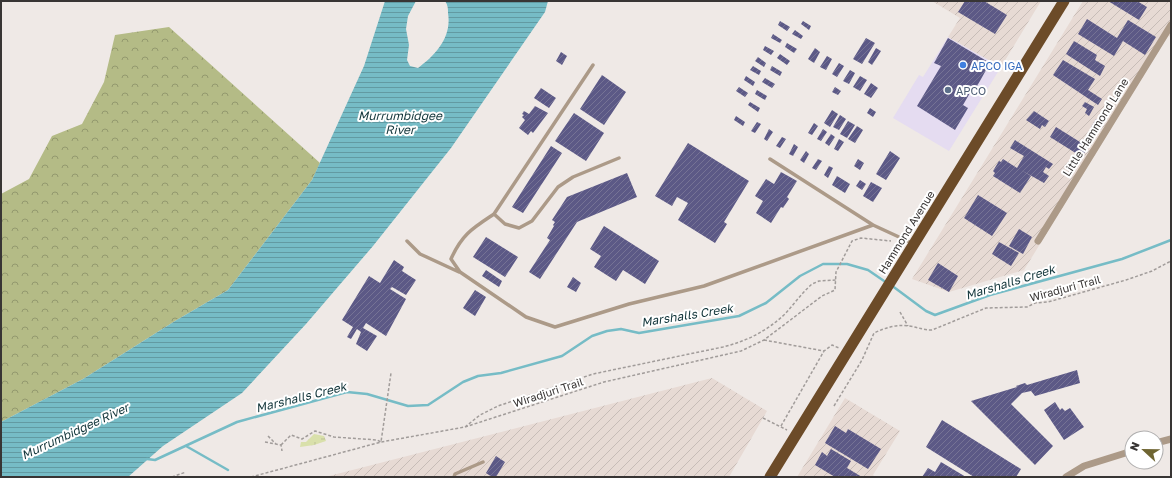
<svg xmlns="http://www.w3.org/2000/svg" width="1172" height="478" viewBox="0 0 1172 478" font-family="'Golos Text',sans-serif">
<defs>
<pattern id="industrial-furrows" width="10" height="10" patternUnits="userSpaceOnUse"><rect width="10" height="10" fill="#e7dad4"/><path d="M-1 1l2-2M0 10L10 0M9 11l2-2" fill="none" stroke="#c7bcb7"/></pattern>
<pattern id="forest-crowns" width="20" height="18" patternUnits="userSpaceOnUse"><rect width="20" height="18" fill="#b4bb86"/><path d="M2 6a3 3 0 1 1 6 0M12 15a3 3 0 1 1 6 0" fill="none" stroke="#93996e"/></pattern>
<pattern id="wetland-marsh" width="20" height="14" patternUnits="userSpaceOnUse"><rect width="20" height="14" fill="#d9e0ab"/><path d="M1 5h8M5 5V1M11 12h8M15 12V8" fill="none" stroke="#bbc194"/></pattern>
<pattern id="water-rules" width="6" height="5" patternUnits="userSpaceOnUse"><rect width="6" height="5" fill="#76bcc6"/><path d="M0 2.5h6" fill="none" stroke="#629aa2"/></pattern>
<pattern id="building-hatch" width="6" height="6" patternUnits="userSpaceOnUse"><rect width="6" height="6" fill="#5c5986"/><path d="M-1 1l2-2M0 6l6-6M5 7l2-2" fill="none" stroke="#767395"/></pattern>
</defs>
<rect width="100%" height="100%" fill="#efe9e6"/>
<path fill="#e5dcf1" d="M948 37 1001 67 949 151 893 118 919 75 923 77Z"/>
<path fill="url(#industrial-furrows)" d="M932 1H1041L1001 67 948 37 960 18Z
M1083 1H1171V37L1168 36 1024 270 949 292 912 279Z
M712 378 767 411 729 477H325Z
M845 398 900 431 873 475 875 477H797Z"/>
<path fill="url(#forest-crowns)" d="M169 27 320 163 312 180 228 290 175 321 83 379 1 422V194L29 179 52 136 82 124 104 82 115 35Z"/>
<path fill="url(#wetland-marsh)" d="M314 434 324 436 326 441 314 445 300 447 301 442H306Z"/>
<path fill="url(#water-rules)" d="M385 1H416L408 16 406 29 409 45 407 60 410 66 418 68C436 55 452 37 448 13 448 9 448 5 445 1H548L545 12 451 148 373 246 306 324 242 393 163 446 128 477H1V422L83 379 175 321 228 290 312 180 364 66Z"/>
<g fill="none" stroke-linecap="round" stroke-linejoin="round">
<path stroke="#76bcc6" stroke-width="2.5" d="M891 285 926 311 935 315 990 295 1122 259 1171 240
M186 446 228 470
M147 459 155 460 237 422 347 392 367 394 408 406 428 405 463 382 478 376 501 373 562 356 592 336 607 331 621 329 639 333 739 316 766 303 800 276 823 264H847L868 270 887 283"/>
</g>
<path fill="url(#building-hatch)" d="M965 1H984L1007 15 995 34 958 12Z
M1108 1H1137L1147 7 1139 20Z
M1087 19 1117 38 1128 20 1156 37 1145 55 1123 41 1114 56 1078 34Z
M780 21 790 27 787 31 778 25Z
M803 21 811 26 809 30 801 24Z
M795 30 803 36 801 39 792 34Z
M773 34 782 40 780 43 771 38Z
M866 38 875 43 862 64 853 59Z
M948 38 990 63 976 88 974 86 963 105 968 108 955 130 917 106 941 66 934 63Z
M1074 41 1097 55 1095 60 1105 66 1100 76 1066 54Z
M787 43 797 49 794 53 785 47Z
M765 46 774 51 771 55 763 50Z
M815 48 820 52 814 63 808 59Z
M876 48 881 51 872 65 868 62Z
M561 52 567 56 562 65 556 61Z
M780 54 790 61 787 65 777 58Z
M827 56 832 59 826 70 820 67Z
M758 57 766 63 764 67 755 61Z
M1063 60 1095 79 1088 90 1102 99 1098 105 1053 75Z
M839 63 844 66 837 77 832 74Z
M753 66 761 71 759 75 750 70Z
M772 66 782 72 780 76 770 70Z
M850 70 855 73 849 84 843 81Z
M602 75 626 92 604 125 580 109Z
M746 76 755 82 753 86 744 80Z
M860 76 867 80 860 91 853 87Z
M765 78 775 84 772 88 762 82Z
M871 83 878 88 871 98 864 94Z
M739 87 748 93 745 97 736 91Z
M835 87 841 91 838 95 832 92Z
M541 88 556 98 549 108 534 98Z
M757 90 767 96 765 100 755 94Z
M750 102 760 108 758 112 748 105Z
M1085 102 1094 107 1089 116 1085 113 1087 109 1082 106Z
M535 106 548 113 533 133 531 131 528 135 519 128 525 120 522 117 524 115 522 114 524 111 529 114Z
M870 108 876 112 873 117 867 113Z
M832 110 838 114 830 127 824 123Z
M1034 111 1049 121 1045 127 1042 125 1040 129 1026 120Z
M574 113 604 133 586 161 555 141Z
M840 115 846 119 839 130 833 127Z
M736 116 745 122 743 126 734 120Z
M1096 119 1102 122 1097 130 1091 127Z
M848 121 855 125 847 138 840 134Z
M757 122 761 124 755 133 751 131Z
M814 123 818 126 812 135 808 133Z
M857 126 863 130 855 143 848 139Z
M1056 127 1088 147 1082 157 1050 137Z
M769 129 773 132 767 141 764 139Z
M823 129 827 132 821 141 817 139Z
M831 134 835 137 829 146 825 143Z
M782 137 786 139 780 148 776 146Z
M839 139 844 142 838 151 834 149Z
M1015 140 1053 164 1049 169 1046 167 1043 172 1049 176 1044 183 1021 170 1031 176 1020 193 993 176 995 173 993 171 999 161 1001 162 1003 159 1017 168 1024 156 1010 148Z
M688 143 749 181 724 222 727 224 715 243 678 220 688 203 677 197 672 206 655 196Z
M794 144 798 147 793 156 789 154Z
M551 146 562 153 523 213 512 207Z
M806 151 809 154 804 163 800 160Z
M890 151 900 158 886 180 876 174Z
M818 159 822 161 816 170 812 168Z
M858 159 864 163 860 170 854 166Z
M829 166 833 168 828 178 824 175Z
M781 172 797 181 787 197 789 199 783 208 781 207 771 223 756 213 763 201 755 196 766 179 774 184Z
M627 173 637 197 577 222 540 279 529 272 550 240 547 238 554 226 553 225 555 222 552 220 567 197Z
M837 176 850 184 845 193 832 185Z
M860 180 866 184 862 190 856 186Z
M871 182 882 188 873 202 863 196Z
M978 195 1007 213 992 236 964 218Z
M604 226 659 261 645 284 623 270 616 281 594 267 601 256 590 249Z
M1019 229 1032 237 1023 254 1009 246Z
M486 237 518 257 505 277 473 257Z
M999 242 1019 253 1011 266 992 254Z
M394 260 404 267 402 271 416 280 406 295 392 287 390 289 406 299 386 336 366 323 363 328 377 336 367 351 356 344 361 332 357 329 351 339 347 337 353 327 342 320 369 276 380 283Z
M938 263 958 276 949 292 928 280Z
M486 270 502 281 499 287 482 276Z
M573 277 581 283 576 292 567 287Z
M475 290 486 297 475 316 463 308Z
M1077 370 1080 383 1035 396 1031 391 1022 393 1011 404 1053 446 1035 465 971 401 1017 387 1016 386 1025 383 1027 385Z
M1055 402 1060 410 1062 408 1065 411 1070 408 1084 427 1064 440 1044 410Z
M942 420 1021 469 1016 477H974L926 447Z
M835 426 846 433 848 429 881 449 868 469 825 443Z
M831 449 851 461 847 468 862 477H835L815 465 822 452 827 456Z
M496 456 505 462 496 477H492L486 473Z
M941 462 966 477H922L928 468 935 472Z"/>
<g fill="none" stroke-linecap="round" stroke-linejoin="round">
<path stroke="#a19c9a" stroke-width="1.5" stroke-dasharray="3 2" stroke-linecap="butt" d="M900 312 908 326
M764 340 824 351 832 345 839 348
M834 406 862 360 874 333C885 328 896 324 909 326 917 327 923 330 932 330L986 308 1027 307 1035 303 1048 302 1126 280 1152 271 1171 261
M763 418 787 430
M781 426 824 351
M465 427 480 415 498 406 593 374 723 347C747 341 767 331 785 314 794 304 802 293 812 284L819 281 836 280
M268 436 276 444
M265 442 281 445 282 451
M281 445 291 435 302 439 315 431 334 437 377 440 381 442 391 373
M172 477 186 472
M251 477 381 442 465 427 604 382 741 351 764 340 822 296 835 290 836 272 852 241 861 238 891 241"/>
<path stroke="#ac9a88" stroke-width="3.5" d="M619 158 573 177 558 187 532 221 519 228 505 224 494 214C473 228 462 234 451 259L460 272 526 317 555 327 629 304 704 286 873 225
M770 159 873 225 912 243
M494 214 593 65
M407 241 420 254 459 272
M454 477 455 474 483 462"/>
<path stroke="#ac9a88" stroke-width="7" d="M1038 241 1171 25
M1156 443 1171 439
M1066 477 1084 466 1132 451"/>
<path stroke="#6c4b28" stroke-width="11" d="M770 477 1064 1"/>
</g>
<circle fill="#3f7fe0" stroke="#fff" stroke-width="1.5" cx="963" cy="65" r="4"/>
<circle fill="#5c6f8a" stroke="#fff" stroke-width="1.5" cx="948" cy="90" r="4"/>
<g text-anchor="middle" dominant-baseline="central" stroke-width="4" stroke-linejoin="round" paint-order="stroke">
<g font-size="11" fill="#366cbe" stroke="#fff" text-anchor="start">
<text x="971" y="65">APCO IGA</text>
</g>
<g font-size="11" fill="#4e5e75" stroke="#fff" text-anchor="start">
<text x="956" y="90">APCO</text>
</g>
<g font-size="11" fill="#383534" stroke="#fff">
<text transform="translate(1095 127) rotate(-58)">Little Hammond Lane</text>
<text transform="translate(906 232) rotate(-58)">Hammond Avenue</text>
<text transform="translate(1065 288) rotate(-15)">Wiradjuri Trail</text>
<text transform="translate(548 392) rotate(-18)">Wiradjuri Trail</text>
</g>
<g font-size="12" font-style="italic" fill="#13363b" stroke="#fff">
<text x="400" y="115">Murrumbidgee<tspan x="400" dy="14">River</tspan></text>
<text transform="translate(1010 282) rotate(-17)">Marshalls Creek</text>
<text transform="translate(687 315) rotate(-9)">Marshalls Creek</text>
<text transform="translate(301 397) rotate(-14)">Marshalls Creek</text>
<text transform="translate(75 431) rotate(-25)">Murrumbidgee River</text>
</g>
</g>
<rect width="1172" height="478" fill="none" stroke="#383534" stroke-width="4"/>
<g transform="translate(1144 450) rotate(292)"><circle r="19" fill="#ffffff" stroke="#afaeae"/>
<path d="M0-3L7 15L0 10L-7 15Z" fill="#6f6532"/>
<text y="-6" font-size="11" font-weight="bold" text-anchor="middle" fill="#383534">N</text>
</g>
</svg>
